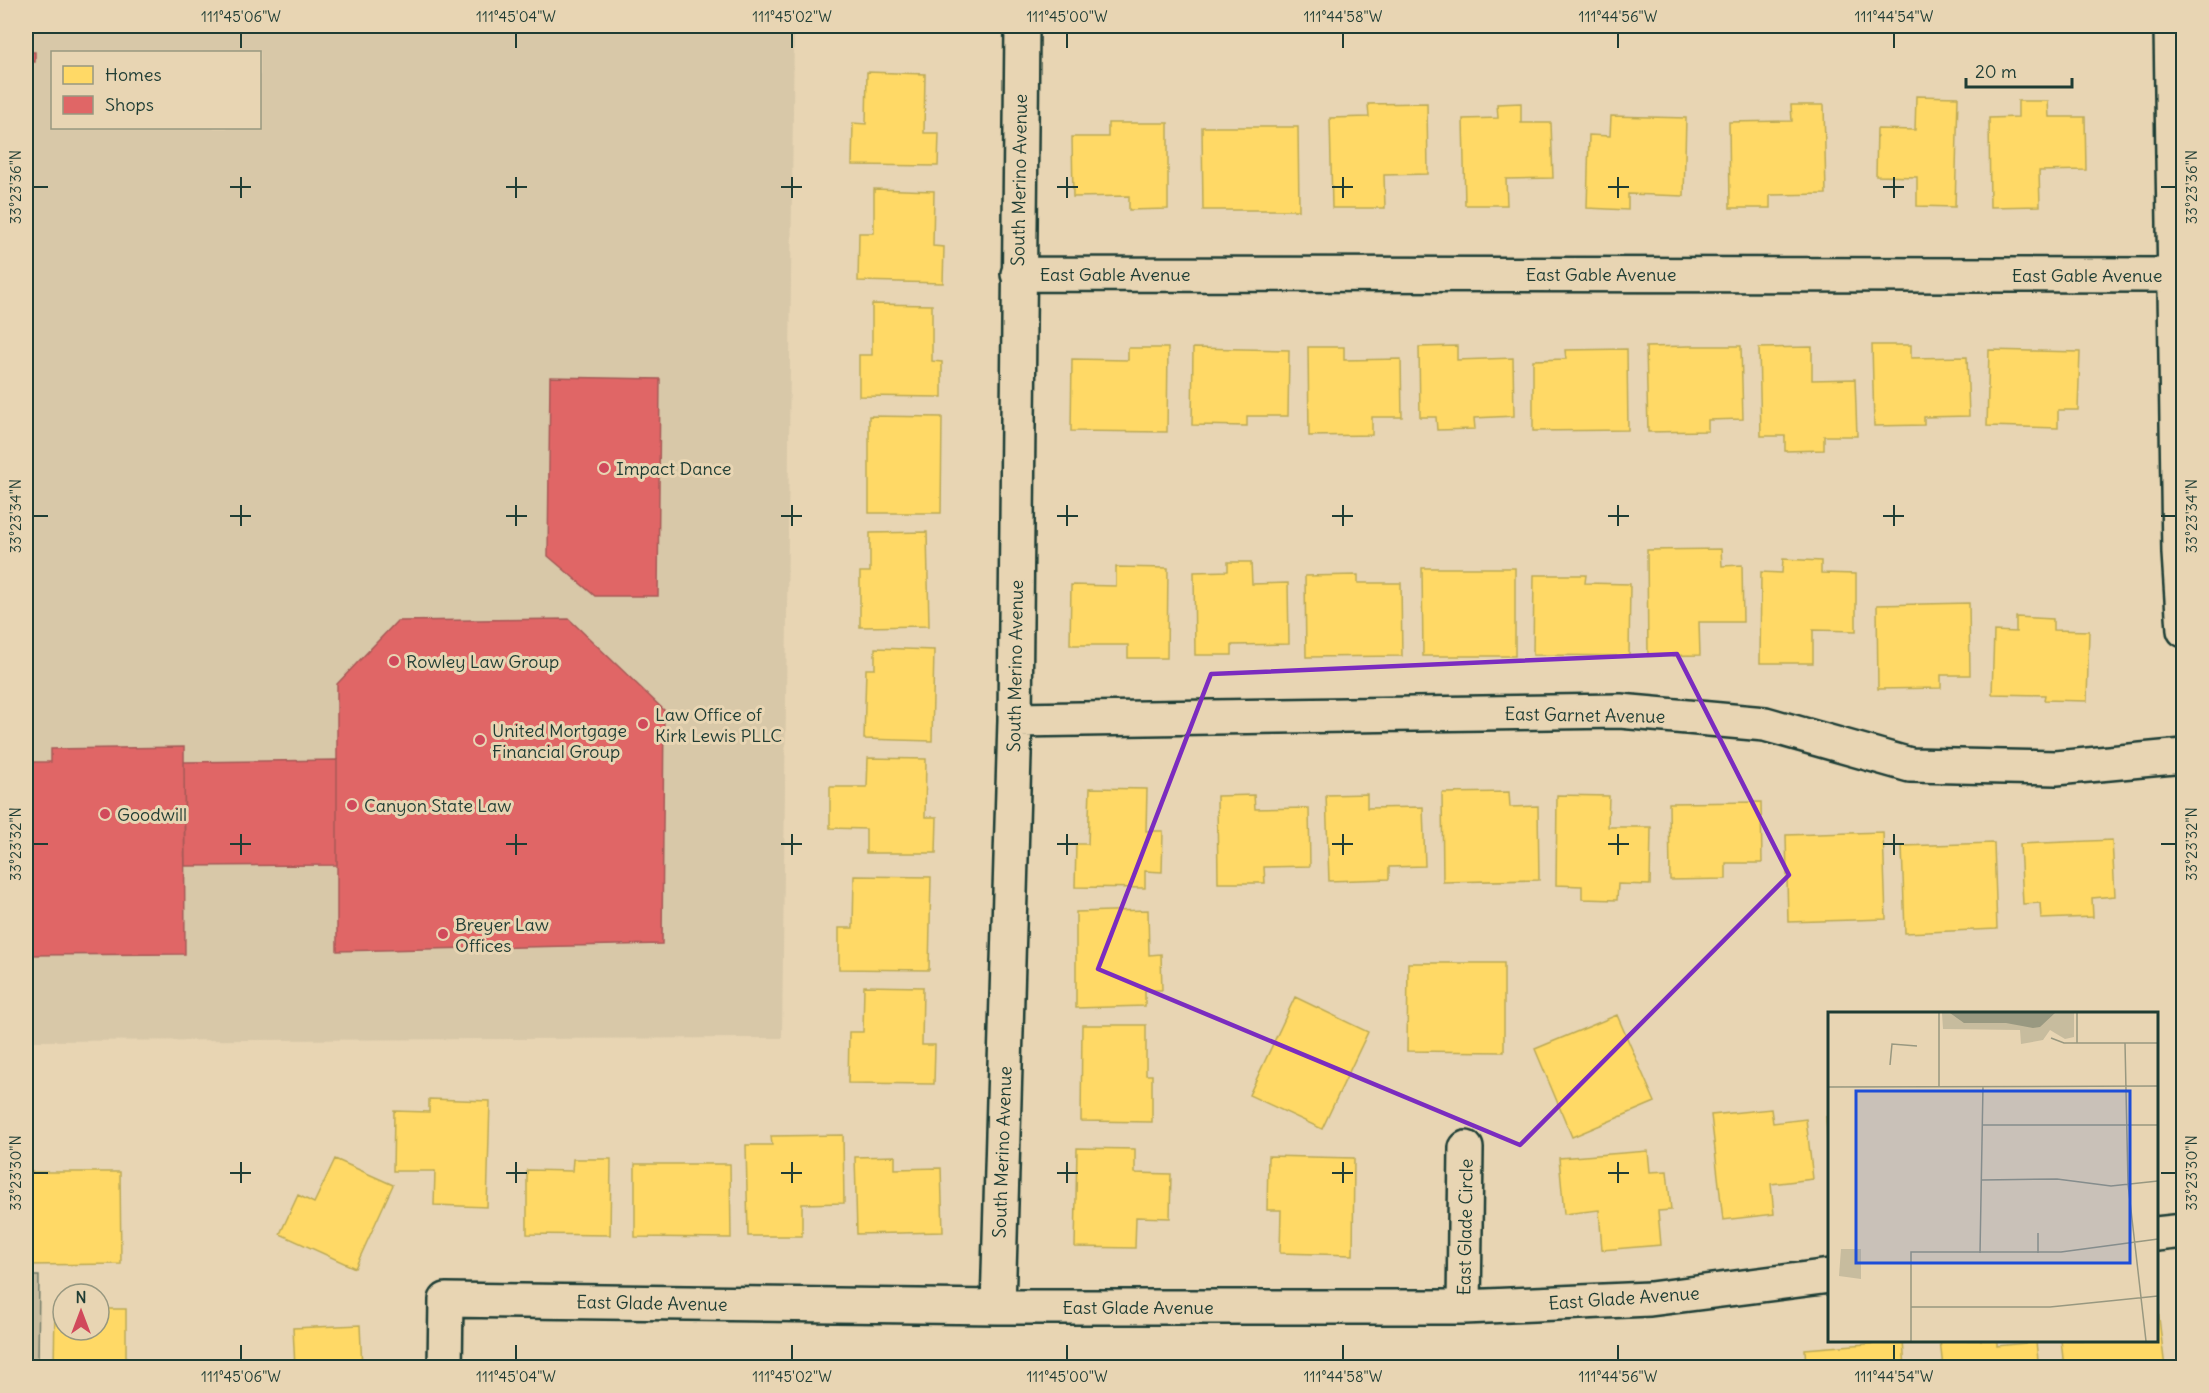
<svg xmlns="http://www.w3.org/2000/svg" width="2209" height="1393" viewBox="0 0 2209 1393" font-family="Delius,sans-serif">
<rect width="100%" height="100%" fill="#e8d5b3"/>
<filter id="ink" filterUnits="userSpaceOnUse"><feTurbulence type="fractalNoise" baseFrequency=".0167" numOctaves="2"/><feDisplacementMap in="SourceGraphic" scale="12" xChannelSelector="R" yChannelSelector="G"/><feConvolveMatrix kernelMatrix="1 2 1 2 8 2 1 2 1" color-interpolation-filters="sRGB"/></filter>
<g filter="url(#ink)">
<path fill="#d8c8a8" fill-rule="evenodd" d="M26 26H794L782 1038 26 1041ZM52 52H260V128H52Z"/>
<path fill="#c7bc9e" stroke="#737c69" stroke-width="1.5" d="M26 1276H39L38 1367H26Z"/>
<path fill="#ffd966" stroke="#bcaa57" stroke-width="1.5" d="M867 72 925 74 924 133H939L938 166 852 165 853 123 866 124Z
M1916 96 1958 97 1955 207 1917 206V177L1876 176 1877 129 1915 130Z
M2018 101H2048L2049 117H2085L2086 170 2039 171 2040 206 1990 207 1989 118 2018 117Z
M1427 103 1428 174 1384 175 1385 208H1332L1330 118 1369 117 1368 104Z
M1521 103V123H1551L1553 178 1506 179 1507 205H1465L1463 119 1498 118 1497 104Z
M1791 105H1824L1826 194 1770 195V208H1730L1729 122 1792 121Z
M1611 116 1686 118 1684 196 1628 194V210L1587 208 1589 135 1610 136Z
M1108 123H1168V209L1129 210V196L1073 197 1072 137H1108Z
M1202 127H1298L1299 210H1203Z
M874 189 934 191 933 246 944 247 943 283 858 281 859 233H874Z
M872 304 932 305V361L942 362V397L859 396V355H872Z
M1872 345H1911V358L1967 357 1969 416 1924 417V425L1874 426Z
M1457 346V360L1513 358 1514 416 1474 418 1475 429 1437 430 1436 417H1420L1419 347Z
M1690 346H1741L1743 419 1708 420V431L1648 432 1646 347Z
M1308 347H1344V360L1401 359 1402 417H1372V435L1309 436Z
M1812 347V380L1855 379 1857 436H1824V450L1785 451V436H1761L1759 348Z
M1128 348H1168L1167 432 1071 431 1072 359 1128 360Z
M1193 348 1289 350 1288 416H1247V426L1192 425Z
M1627 349 1628 430 1533 431V360L1566 359 1565 350Z
M1989 350 2080 352 2078 410H2058V428L1987 426Z
M869 416 942 417 941 513H869Z
M927 532 929 626 860 627V572H870V533Z
M1721 549 1722 566 1742 565 1743 622H1699L1700 655 1648 656 1647 550Z
M1783 559 1821 561V573L1856 574V631L1813 630V663H1760L1761 572 1782 573Z
M1228 562H1251L1252 584 1288 583 1289 644 1232 645V655H1195L1194 572 1228 571Z
M1116 567 1168 568 1167 658H1128V645H1070L1071 585 1116 586Z
M1422 568H1515V656H1423Z
M1358 575V583H1401L1402 656 1306 657 1305 576Z
M1534 575H1586L1585 583 1630 584 1629 656 1533 655Z
M1969 603 1970 675H1941V688L1878 689 1877 605Z
M2016 617 2053 619V630L2089 631 2087 701 2044 700 2045 695 1992 694 1994 631 2016 632Z
M875 648 934 650 932 741 864 739 866 669H875Z
M868 758 926 759 925 817H937L936 853H866V829L830 828V787H867Z
M1090 788 1147 789 1146 831H1163L1162 872 1145 871V888L1075 887 1076 844H1088Z
M1509 792 1510 807 1538 806 1539 880 1443 882 1442 793Z
M1367 794V808L1423 807 1425 866 1389 867V879L1329 881 1326 795Z
M1254 795 1255 809 1309 808 1310 866 1264 867 1265 883H1218L1217 796Z
M1557 795 1609 796 1608 827H1651L1650 885 1618 884 1617 900 1582 899V886L1556 885Z
M1761 802 1762 863H1726V879L1670 880 1669 803Z
M1883 832 1886 919 1788 922 1786 835Z
M2112 840 2115 896 2092 898 2093 917 2041 919 2040 903 2023 904 2020 844Z
M1994 843 1997 929 1905 933 1902 846Z
M854 876 931 877 929 970 839 969V928H853Z
M1148 910 1149 955 1161 954 1162 990H1145V1006L1076 1008V912Z
M1408 963H1504V1052L1407 1051Z
M864 986 923 987 922 1045H935L934 1084 848 1083 849 1032H863Z
M1295 997 1368 1032 1322 1129 1249 1095Z
M1617 1015 1655 1102 1572 1137 1535 1049Z
M1082 1025H1146V1075H1152V1122L1081 1121Z
M429 1099 490 1101 487 1207 434 1205 435 1171H393L394 1111 429 1112Z
M1771 1109 1773 1123 1806 1119 1813 1179 1771 1184 1774 1214 1723 1220 1711 1115Z
M1826 1116H1830V1181Z
M843 1135 844 1203 802 1204V1236H748L746 1145H772L771 1136Z
M1077 1148 1135 1149V1173L1171 1174 1170 1218 1136 1217 1135 1248 1075 1247Z
M1648 1151 1650 1172 1667 1171 1671 1210 1658 1211 1661 1245 1602 1250 1599 1210 1564 1214 1559 1158Z
M895 1156V1169L941 1168 943 1232 857 1234 855 1157Z
M1268 1156 1354 1158 1353 1255 1280 1253 1281 1210H1267Z
M335 1159 393 1185 355 1268 280 1234 298 1195 314 1203Z
M573 1159H611L610 1235 527 1234V1170L572 1171Z
M635 1164H730L731 1238 635 1237Z
M26 1172H120L121 1264 26 1265Z
M55 1308H63V1330H99V1309H126V1368H54Z
M2156 1310H2158L2165 1368H2064L2061 1340H2156Z
M360 1325 362 1368H295L293 1328Z
M1940 1340H1997V1346L2036 1342 2039 1368H1943Z
M1903 1341 1905 1368H1806L1805 1349Z
M1768 1363V1368H1676V1367Z"/>
<path fill="#e06666" stroke="#a65a57" stroke-width="1.5" d="M26 52H35V62H26Z
M550 377 660 379 658 596H595L548 556Z
M569 619 664 710 662 944 337 951V684L397 621Z
M184 747 185 954 26 955V762H51V749Z
M337 760V865L185 866 184 762Z"/>
<g fill="none" stroke-linecap="round" stroke-linejoin="round">
<defs>
<path id="minor" d="M2171 26 2179 553 2184 630
M1018 274 2184 275
M1015 720 1620 711 1765 724 1910 765 2056 768 2184 756
M2156 1234 2184 1231
M998 1307 1015 720 1022 26
M1464 1307 1466 1148
M445 1368 446 1300 998 1307H1464L1650 1299 1830 1276"/>
</defs>
<use href="#minor" stroke="#1f3d34" stroke-width="38"/>
<use href="#minor" stroke="#e8d5b3" stroke-width="33"/>
</g>
</g>
<path fill="none" stroke="#7b2cbf" stroke-width="4.5" stroke-linejoin="round" d="M1677 654 1789 875 1520 1145 1098 969 1211 674Z"/>
<path fill="none" stroke="#1f3d34" stroke-width="2" d="M241 33V48M516 33V48M792 33V48M1067 33V48M1343 33V48M1618 33V48M1894 33V48M241 177V198M516 177V198M792 177V198M1067 177V198M1343 177V198M1618 177V198M1894 177V198M33 187H48M230 187H251M506 187H527M781 187H802M1057 187H1078M1332 187H1353M1608 187H1629M1883 187H1904M2161 187H2176M241 505V526M516 505V526M792 505V526M1067 505V526M1343 505V526M1618 505V526M1894 505V526M33 516H48M230 516H251M506 516H527M781 516H802M1057 516H1078M1332 516H1353M1608 516H1629M1883 516H1904M2161 516H2176M241 834V855M516 834V855M792 834V855M1067 834V855M1343 834V855M1618 834V855M1894 834V855M33 844H48M230 844H251M506 844H527M781 844H802M1057 844H1078M1332 844H1353M1608 844H1629M1883 844H1904M2161 844H2176M241 1162V1183M516 1162V1183M792 1162V1183M1067 1162V1183M1343 1162V1183M1618 1162V1183M33 1173H48M230 1173H251M506 1173H527M781 1173H802M1057 1173H1078M1332 1173H1353M1608 1173H1629M2161 1173H2176M241 1345V1360M516 1345V1360M792 1345V1360M1067 1345V1360M1343 1345V1360M1618 1345V1360M1894 1345V1360"/>
<g fill="#d1495b" stroke="#e8d5b3" stroke-width="2">
<circle cx="604" cy="468" r="6"/>
<circle cx="394" cy="661" r="6"/>
<circle cx="643" cy="724" r="6"/>
<circle cx="480" cy="740" r="6"/>
<circle cx="352" cy="805" r="6"/>
<circle cx="105" cy="814" r="6"/>
<circle cx="443" cy="934" r="6"/>
</g>
<g text-anchor="middle" dominant-baseline="central" stroke-width="6" stroke-linejoin="round" paint-order="stroke">
<g font-size="18" fill="#1f3d34" stroke="#e8d5b3">
<text transform="translate(1019 180) rotate(-89)">South Merino Avenue</text>
<text x="1115" y="274">East Gable Avenue</text>
<text x="1601" y="274">East Gable Avenue</text>
<text x="2087" y="275">East Gable Avenue</text>
<text transform="translate(1015 666) rotate(-89)">South Merino Avenue</text>
<text transform="translate(1585 715) rotate(1)">East Garnet Avenue</text>
<text transform="translate(1002 1152) rotate(-88)">South Merino Avenue</text>
<text transform="translate(1465 1227) rotate(-89)">East Glade Circle</text>
<text transform="translate(1624 1298) rotate(-4)">East Glade Avenue</text>
<text transform="translate(652 1303) rotate(1)">East Glade Avenue</text>
<text x="1138" y="1307">East Glade Avenue</text>
</g>
<g font-size="18" fill="#1f3d34" stroke="#e8d5b3" text-anchor="start">
<text x="616" y="468">Impact Dance</text>
<text x="406" y="661">Rowley Law Group</text>
<text x="655" y="714">Law Office of<tspan x="655" dy="21">Kirk Lewis PLLC</tspan></text>
<text x="492" y="730">United Mortgage<tspan x="492" dy="21">Financial Group</tspan></text>
<text x="364" y="805">Canyon State Law</text>
<text x="117" y="814">Goodwill</text>
<text x="455" y="924">Breyer Law<tspan x="455" dy="21">Offices</tspan></text>
</g>
</g>
<g transform="translate(1828 1012)">
<rect width="330" height="330" fill="#e8d5b3"/>
<path d="M114 1H246V25L237 27 222 18 215 28 193 32 192 18 115 17ZM13 237H33V267L11 264Z" fill="#c7bc9e"/>
<path d="M122 1H227L212 15 205 16 178 11H136Z" fill="#999981"/>
<path fill="none" stroke="#989880" stroke-width="1.5" d="M249 1V31M223 26 236 31H330M297 31 300 172 318 329M62 53 64 32 89 34M111 74V1M0 75 330 74M154 113H330M154 168 229 167 283 174 330 169M152 241 155 74M210 241V221M83 295H222L330 284M83 329V240H233L330 227"/>
<path fill="#1d4ed8" fill-opacity="0.15" stroke="#1d4ed8" stroke-width="3" d="M28 79H302V251H28Z"/>
<rect width="330" height="330" fill="none" stroke="#1f3d34" stroke-width="3"/>
</g>
<rect width="2209" height="1393" fill="none" stroke="#e8d5b3" stroke-width="66"/>
<rect x="51" y="51" width="210" height="78" fill="#e8d5b3" stroke="#989880" stroke-width="1.5"/>
<rect x="63" y="66" width="30" height="18" fill="#ffd966" stroke="#989880" stroke-width="1.5"/>
<text x="105" y="81" font-size="18" fill="#1f3d34">Homes</text>
<rect x="63" y="96" width="30" height="18" fill="#e06666" stroke="#989880" stroke-width="1.5"/>
<text x="105" y="111" font-size="18" fill="#1f3d34">Shops</text>
<g transform="translate(81 1312)"><circle r="28" fill="#e8d5b3" stroke="#989880" stroke-width="1.5"/>
<path d="M0-4.5L10 22L0 15L-10 22Z" fill="#d1495b"/>
<text y="-9" font-size="16" font-weight="bold" text-anchor="middle" fill="#1f3d34">N</text>
</g>
<path d="M1966 78v9h106v-9" fill="none" stroke="#1f3d34" stroke-width="3"/>
<text x="1975" y="78" font-size="18" fill="#1f3d34" stroke="#e8d5b3" stroke-width="4.5" paint-order="stroke">20 m</text>
<rect x="33" y="33" width="2143" height="1327" fill="none" stroke="#1f3d34" stroke-width="2"/>
<g font-size="15" text-anchor="middle" fill="#1f3d34">
<text x="241" y="22">111°45'06"W</text>
<text x="516" y="22">111°45'04"W</text>
<text x="792" y="22">111°45'02"W</text>
<text x="1067" y="22">111°45'00"W</text>
<text x="1343" y="22">111°44'58"W</text>
<text x="1618" y="22">111°44'56"W</text>
<text x="1894" y="22">111°44'54"W</text>
<text transform="translate(16 187) rotate(-90)" y="5">33°23'36"N</text>
<text transform="translate(2192 187) rotate(-90)" y="5">33°23'36"N</text>
<text transform="translate(16 516) rotate(-90)" y="5">33°23'34"N</text>
<text transform="translate(2192 516) rotate(-90)" y="5">33°23'34"N</text>
<text transform="translate(16 844) rotate(-90)" y="5">33°23'32"N</text>
<text transform="translate(2192 844) rotate(-90)" y="5">33°23'32"N</text>
<text transform="translate(16 1173) rotate(-90)" y="5">33°23'30"N</text>
<text transform="translate(2192 1173) rotate(-90)" y="5">33°23'30"N</text>
<text x="241" y="1382">111°45'06"W</text>
<text x="516" y="1382">111°45'04"W</text>
<text x="792" y="1382">111°45'02"W</text>
<text x="1067" y="1382">111°45'00"W</text>
<text x="1343" y="1382">111°44'58"W</text>
<text x="1618" y="1382">111°44'56"W</text>
<text x="1894" y="1382">111°44'54"W</text>
</g>
</svg>
